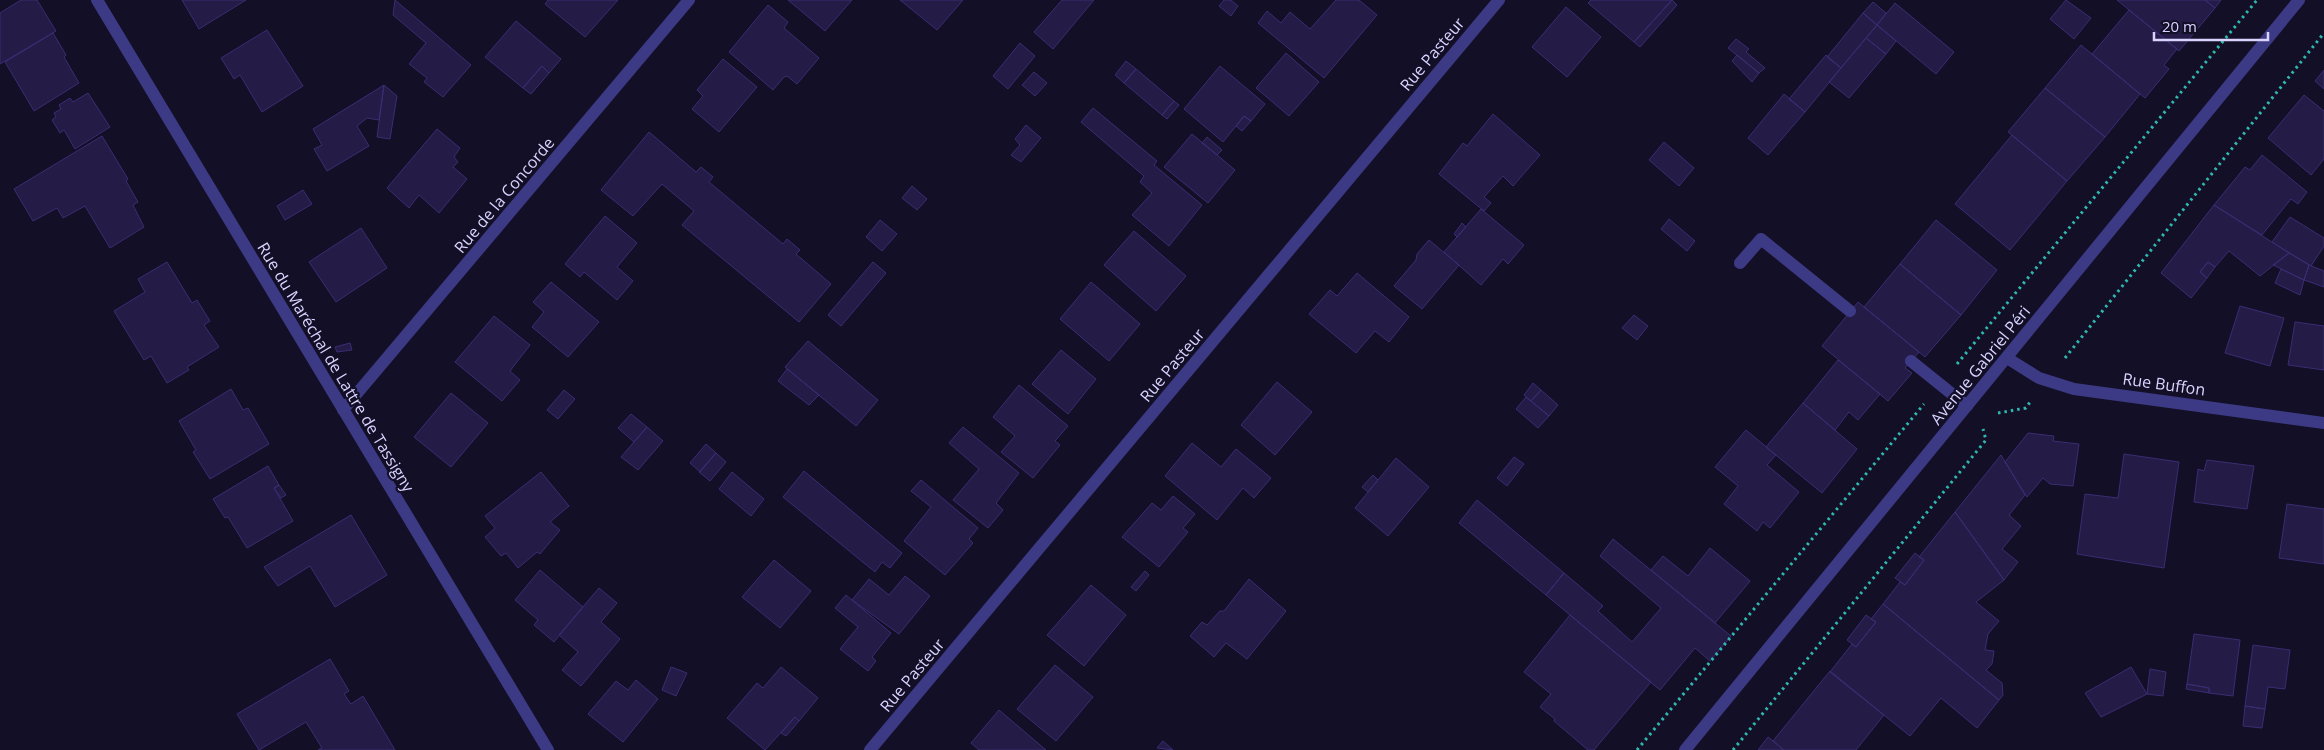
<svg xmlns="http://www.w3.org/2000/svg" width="2324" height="750" viewBox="0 0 2324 750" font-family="'Open Sans',sans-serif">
<rect width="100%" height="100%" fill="#130f26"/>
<path fill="#241b47" stroke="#3b2d73" d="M21 0H37L56 31 0 64V13Z
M182 0H246L199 29Z
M395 0 471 65 443 97 424 82 427 78 409 64 426 43 393 15Z
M548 0H618L585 37 545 4Z
M788 0H852L825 31Z
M900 0H963L937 30Z
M1062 0H1094L1053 49 1034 32Z
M1224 0H1231L1238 6 1231 16 1219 6Z
M1336 0H1359L1377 15 1324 78 1258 23 1267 11 1281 23 1290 12 1310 29Z
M1591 0H1672L1634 42 1588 3Z
M1672 0 1677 5 1640 47 1634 42Z
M2066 0 2091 18 2074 39 2050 19Z
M2117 0H2205L2215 8 2179 51Z
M2205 0H2221L2215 8Z
M1873 2 1886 13 1877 25 1863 13Z
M1895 3 1954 52 1936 74 1877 25Z
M768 5 788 22 784 28 819 58 797 84 787 76 784 77 773 90 729 52Z
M1566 7 1601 37 1567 77 1532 47Z
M2129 10 2177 49 2164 65 2169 69 2145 98 2092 54Z
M1863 13 1877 25 1841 68 1827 57Z
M516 21 561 59 549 73 542 66 523 88 485 57Z
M1877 25 1896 41 1886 54 1866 38Z
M267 30 303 86 262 112 240 75 234 79 221 58Z
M53 33 66 55 64 57 79 83 34 111 5 62Z
M1866 38 1886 54 1849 98 1829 82Z
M1736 39 1749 49 1746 52 1765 68 1759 73 1728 48Z
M1020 43 1035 56 1008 89 993 76Z
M2081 45 2140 94 2105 137 2045 88Z
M1286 53 1319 82 1289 116 1256 88Z
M1737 55 1759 73 1752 82 1732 61Z
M1826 55 1841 68 1805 112 1789 99Z
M723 59 757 87 719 132 692 109 703 96 697 90Z
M1126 61 1136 69 1124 83 1115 75Z
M542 66 549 73 531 94 523 88Z
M1220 66 1265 104 1251 121 1244 116 1223 142 1184 109Z
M1136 69 1174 101 1162 115 1124 83Z
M2324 70V89L2315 81Z
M1034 72 1047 83 1035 96 1022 85Z
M384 85 379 120 367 118 357 126 369 146 327 171 314 149 322 145 313 129Z
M384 85 397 96 390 139 377 137Z
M2045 88 2105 137 2067 181 2008 132Z
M88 93 110 127 75 149 64 130 60 133 52 120 56 117 54 113 61 109 59 105 70 98 73 102Z
M1784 94 1805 112 1768 155 1748 138Z
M2304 95 2324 111V159L2311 175 2268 138Z
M1174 101 1179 105 1167 119 1162 115Z
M1093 108 1157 161 1154 165 1202 205 1169 246 1132 215 1152 193 1140 182 1144 176 1081 122Z
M1493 114 1540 155 1513 186 1503 176 1484 197 1491 203 1484 211 1439 174 1463 143 1467 146Z
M1244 116 1251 121 1242 131 1236 126Z
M1026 125 1041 138 1021 162 1011 155 1020 145 1015 139Z
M437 129 460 148 454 157 458 162 453 167 467 179 439 213 419 195 409 208 387 188Z
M649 132 696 172 701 167 713 177 709 182 783 244 787 239 800 250 796 254 831 284 799 322 682 225 694 211 662 184 633 216 601 190Z
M1192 134 1235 170 1208 203 1164 167Z
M2012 135 2067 181 2010 250 1955 204Z
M102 136 128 179 126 181 138 202 133 205 144 227 110 248 85 206 63 218 57 208 33 221 14 189Z
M1207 137 1222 150 1217 155 1202 143Z
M1664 142 1694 168 1679 186 1649 160Z
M2262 155 2307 192 2298 204 2291 199 2262 235 2214 205 2245 167 2250 170Z
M912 186 927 199 917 210 902 198Z
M303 190 312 204 285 220 277 206Z
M2214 205 2289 253 2260 276 2229 251 2215 267 2208 262 2200 272 2207 278 2191 298 2161 273Z
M1481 209 1524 245 1508 264 1503 259 1481 285 1444 252Z
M605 216 637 243 617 267 633 281 617 300 584 272 580 277 565 264Z
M2290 217 2324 238V246L2311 266 2272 242Z
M1669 219 1695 241 1687 251 1661 229Z
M880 220 897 234 882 251 866 237Z
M1936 220 1997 270 1961 315 1900 264Z
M1462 223 1466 227 1457 237 1454 234Z
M361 228 387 268 336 302 309 262Z
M1134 231 1186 276 1156 311 1104 265Z
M1429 240 1459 265 1422 309 1394 286 1416 260 1417 254Z
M2289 253 2309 265 2304 280 2273 265Z
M167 262 192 303 197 300 210 321 204 325 219 347 187 367 189 370 167 383 151 356 144 360 114 311 145 292 138 279Z
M873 262 886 273 841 326 828 315Z
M2208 262 2215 267 2207 278 2200 272Z
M1900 264 1961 315 1925 357 1864 307Z
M2309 265 2324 271V287L2304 280Z
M2281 269 2304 280 2300 295 2275 283Z
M1357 273 1409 317 1389 342 1375 331 1356 353 1309 314 1330 290 1337 296Z
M551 282 599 322 568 357 532 327 544 312 533 302Z
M1091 282 1140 324 1109 361 1060 319Z
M1858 302 1919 352 1905 368 1912 373 1888 401 1822 346Z
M2240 306 2284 318 2270 366 2225 353Z
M1634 315 1648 326 1637 340 1622 328Z
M494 316 530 345 510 371 520 380 502 401 455 362Z
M2295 322 2324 326V370L2288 365Z
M808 341 878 400 856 426 785 367Z
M350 343 352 350 337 352 335 347Z
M1061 350 1096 379 1068 414 1032 384Z
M1838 360 1880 394 1858 420 1849 412 1835 430 1803 403Z
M787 369 819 395 809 405 778 381Z
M1277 382 1312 412 1275 455 1241 425Z
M1533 383 1541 390 1531 401 1524 395Z
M1019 385 1068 426 1055 441 1060 445 1033 478 1001 452 1015 436 993 417Z
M231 389 243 410 248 408 269 444 210 479 193 452 196 450 179 421Z
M564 390 575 399 558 419 547 410Z
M1541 390 1558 405 1549 416 1531 401Z
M451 393 488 423 451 467 414 437Z
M1526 397 1549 416 1538 428 1516 409Z
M1803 403 1857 449 1822 493 1766 447Z
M631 414 647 427 634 442 618 428Z
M647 427 663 441 638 470 621 457Z
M963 427 1019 473 996 503 1003 510 988 528 953 500 979 469 949 443Z
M1746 430 1776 455 1767 465 1799 492 1770 528 1763 522 1757 531 1724 504 1738 486 1715 467Z
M2028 433 2054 436 2053 441 2079 444 2073 486 2050 484 2043 478 2027 497 2005 462Z
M1192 443 1221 467 1236 449 1271 478 1254 498 1243 488 1217 520 1165 476Z
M706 444 716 453 700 472 690 463Z
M716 453 726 462 710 481 699 472Z
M2124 454 2179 462 2164 568 2077 554 2085 494 2118 498Z
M2001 455 2025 495 2009 515 2021 526 2002 549 2018 562 2004 580 1955 512Z
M1514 457 1524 464 1507 486 1497 478Z
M1396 458 1429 487 1388 536 1355 508Z
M2207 460 2254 466 2247 509 2194 502 2198 469 2204 471Z
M268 466 279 485 274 488 293 521 247 548 228 517 225 518 213 499Z
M804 471 902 553 890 568 882 562 875 572 783 497Z
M541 472 569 506 550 522 560 530 540 554 537 552 518 568 506 553 501 556 485 537 495 528 485 516Z
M732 472 764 499 751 516 719 489Z
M1373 475 1378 480 1368 492 1362 487Z
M921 480 978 528 969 539 973 543 945 575 904 541 931 507 911 491Z
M279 485 286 495 281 498 274 488Z
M1173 496 1195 514 1183 528 1188 532 1159 567 1122 537 1152 503 1161 510Z
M1477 500 1564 573 1546 595 1459 523Z
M2287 504 2324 509V564L2279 558Z
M1955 512 2004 580 1976 602 1999 621 1988 634 1985 650 1994 651 1992 664 1986 670 2002 683 2003 695 1999 700 1883 604 1900 582 1905 585 1924 560 1919 557Z
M351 515 387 575 335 607 310 566 278 586 264 567Z
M1613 539 1731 636 1710 661 1695 648 1660 690 1546 595 1564 573 1603 606 1598 611 1632 642 1661 608 1600 556Z
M1710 548 1750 581 1715 623 1651 570 1663 556 1688 576Z
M1915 553 1924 560 1905 585 1895 578Z
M774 560 811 591 780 628 742 597Z
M540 570 583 607 554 642 534 625 538 620 515 600Z
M1145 571 1149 575 1136 591 1131 587Z
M905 576 930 596 899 634 852 600 869 579 889 595Z
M1249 579 1286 611 1247 659 1226 643 1214 657 1190 636 1202 622 1207 625 1220 611H1224Z
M1091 585 1126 615 1084 666 1047 635Z
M599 588 617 603 601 622 620 639 581 686 562 670 578 652 559 635Z
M846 595 891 633 872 657 876 661 868 671 840 649 858 627 835 608Z
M1883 604 1999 700 1977 728 1941 698 1910 736 1830 672 1852 644 1856 647 1876 622 1871 619Z
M1570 615 1651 682 1594 750H1588L1554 721 1555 719 1540 707 1551 694 1524 672Z
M1866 615 1876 622 1856 647 1847 640Z
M2194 634 2240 640 2233 696 2209 693V688L2187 684Z
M2253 645 2290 650 2285 689 2268 687 2265 709 2245 706Z
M330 659 349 691 344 694 351 704 363 696 395 750H318L322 748 306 722 259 750 237 714Z
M1055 665 1093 697 1056 741 1017 709Z
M671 667 687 673 676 696 662 690Z
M781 667 818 698 799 721 795 717 765 750 727 718 757 683 763 688Z
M2131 667 2147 694 2101 717 2085 693Z
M2150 669 2166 672 2163 696 2147 694Z
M1830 671 1884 715 1856 750H1784L1773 741Z
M636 680 658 699 623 742 588 714 616 681 628 690Z
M2187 684 2209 688V693L2186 689Z
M2245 706 2265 709 2262 728 2243 726Z
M999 710 1046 750H979L971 743Z
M795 717 799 721 786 736 781 733Z
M1768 737 1773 741 1784 750H1758Z
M1163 741 1173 750 1157 748Z"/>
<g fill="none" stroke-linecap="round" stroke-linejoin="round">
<path stroke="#2fb8b0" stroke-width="3" stroke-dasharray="2.5 4" stroke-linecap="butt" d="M2065 358 2324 33
M1957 364 2257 0
M1998 413 2026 408 2030 402
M1637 750 1924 404
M1733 750 1986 440 1983 429"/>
<path stroke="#3d3a85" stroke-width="12" d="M1740 263 1761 239 1850 311
M1911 361 1967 406"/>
<path stroke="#3d3a85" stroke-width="12" d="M97 0 548 750
M2007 358 2039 378 2074 389 2324 423
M343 410 689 0
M870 750 1499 0"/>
<path stroke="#3d3a85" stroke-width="12" d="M1685 750 2299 0"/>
</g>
<g text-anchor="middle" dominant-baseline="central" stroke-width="4.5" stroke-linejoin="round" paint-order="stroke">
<g font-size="16" fill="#d9d4ff" stroke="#130f26">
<text transform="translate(1432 54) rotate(-50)">Rue Pasteur</text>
<text transform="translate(504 195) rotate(-50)">Rue de la Concorde</text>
<text transform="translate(1172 365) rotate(-50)">Rue Pasteur</text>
<text transform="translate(1980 365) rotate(-51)">Avenue Gabriel Péri</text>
<text transform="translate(336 367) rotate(59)">Rue du Maréchal de Lattre de Tassigny</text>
<text transform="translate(2164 384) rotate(8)">Rue Buffon</text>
<text transform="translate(912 675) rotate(-50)">Rue Pasteur</text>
</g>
</g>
<path d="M2154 32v8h114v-8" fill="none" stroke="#d9d4ff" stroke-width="2.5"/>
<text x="2162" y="32" font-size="15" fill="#d9d4ff" stroke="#130f26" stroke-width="4" paint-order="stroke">20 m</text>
</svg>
